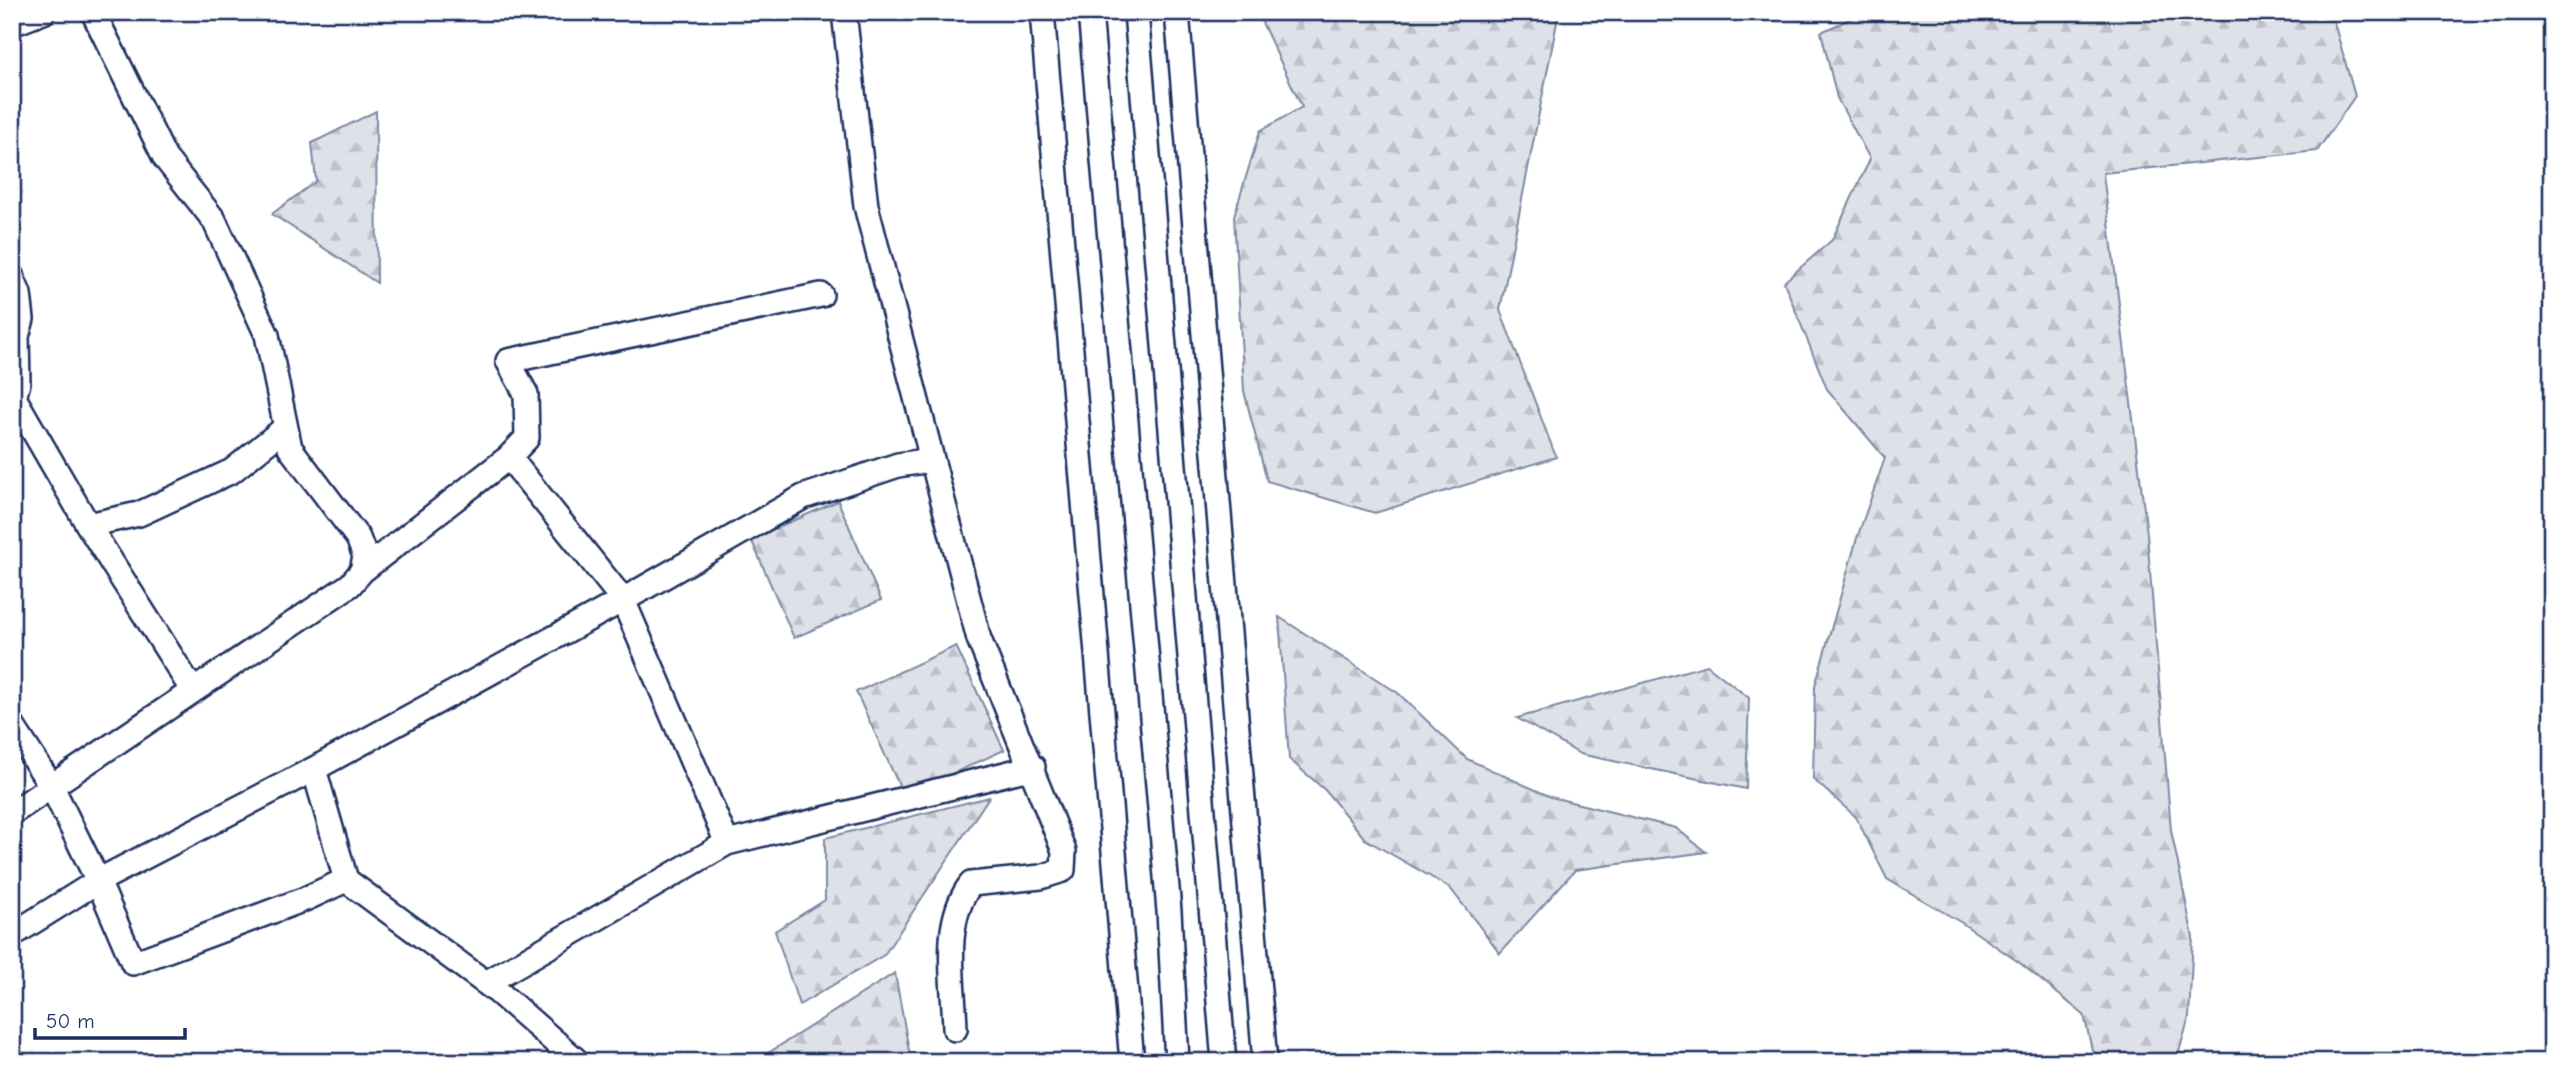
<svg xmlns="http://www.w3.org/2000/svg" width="2564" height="1074" viewBox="0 0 2564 1074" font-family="'Comic Neue',sans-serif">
<defs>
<pattern id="forest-firs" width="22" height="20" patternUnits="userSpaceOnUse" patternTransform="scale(1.75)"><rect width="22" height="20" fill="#dee1e7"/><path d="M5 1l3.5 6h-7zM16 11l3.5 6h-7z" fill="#bec1c9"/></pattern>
</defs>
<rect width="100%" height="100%" fill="#fff"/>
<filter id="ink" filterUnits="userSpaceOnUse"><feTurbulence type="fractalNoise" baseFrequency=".0143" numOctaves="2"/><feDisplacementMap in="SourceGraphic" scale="14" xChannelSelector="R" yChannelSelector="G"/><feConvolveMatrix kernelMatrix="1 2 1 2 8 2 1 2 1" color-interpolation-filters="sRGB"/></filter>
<g filter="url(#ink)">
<path fill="url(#forest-firs)" stroke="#7c88a2" stroke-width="2" d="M1257 12H1559L1500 310 1556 457 1375 513 1267 481 1244 391 1234 216 1260 131 1302 107Z
M1865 12H2331L2355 96 2317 151 2103 173 2147 534 2171 830 2193 937 2189 1017 2176 1062H2103L2092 1050 2084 1015 2020 963 1962 923 1887 879 1856 817 1813 779 1815 686 1857 538 1885 458 1827 389 1784 282 1832 240 1870 159 1837 98 1821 32Z
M376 111 377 283 272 214 316 181 312 143Z
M838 501 881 600 794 638 751 539Z
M1279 617 1398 693 1467 759 1551 797 1676 828 1706 852 1575 870 1500 953 1450 888 1365 839 1325 790 1289 759Z
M956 646 1004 750 904 796 856 692Z
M1707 665 1749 698 1746 789 1580 754 1517 718Z
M989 797 884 955 799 1005 775 931 825 900V838Z
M895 973 911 1062H754Z"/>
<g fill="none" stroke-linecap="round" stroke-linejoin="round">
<defs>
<path id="minor" d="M844 12 866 206 979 639 1064 851 1063 870 1041 877 971 884C941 923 954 982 955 1029
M1042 12 1132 1062
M1090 12 1169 911 1177 1062
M1136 12 1224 1062
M1177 12 1265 1062
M12 24 43 12
M12 277 19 294 22 319 17 336 18 383 12 406
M16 401 88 525 139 514 232 471 285 428
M509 457 527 438 526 394 508 361 821 295
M88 525 188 683
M12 725 52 787 98 881 314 769 346 880 498 992 578 1062
M314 769 623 600 509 457 362 571
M12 813 350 585 362 571 365 556 358 538 290 448 267 335 214 220 165 158 93 12
M727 843 1033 767
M12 935 98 881 133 963 305 899 346 880
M486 983 727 843 623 600 803 497 898 465 932 460"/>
</defs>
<use href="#minor" stroke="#1b2f5e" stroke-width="28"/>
<use href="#minor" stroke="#fff" stroke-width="23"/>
</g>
</g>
<rect width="2564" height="1074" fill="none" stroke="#fff" stroke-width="42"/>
<rect x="21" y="21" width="2522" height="1032" fill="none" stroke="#1b2f5e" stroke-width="2.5" filter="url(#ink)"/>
<path d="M35 1028v10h150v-10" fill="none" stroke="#1b2f5e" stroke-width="3.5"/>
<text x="46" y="1028" font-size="21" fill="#1b2f5e" stroke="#ffffff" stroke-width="5" paint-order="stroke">50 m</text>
</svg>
